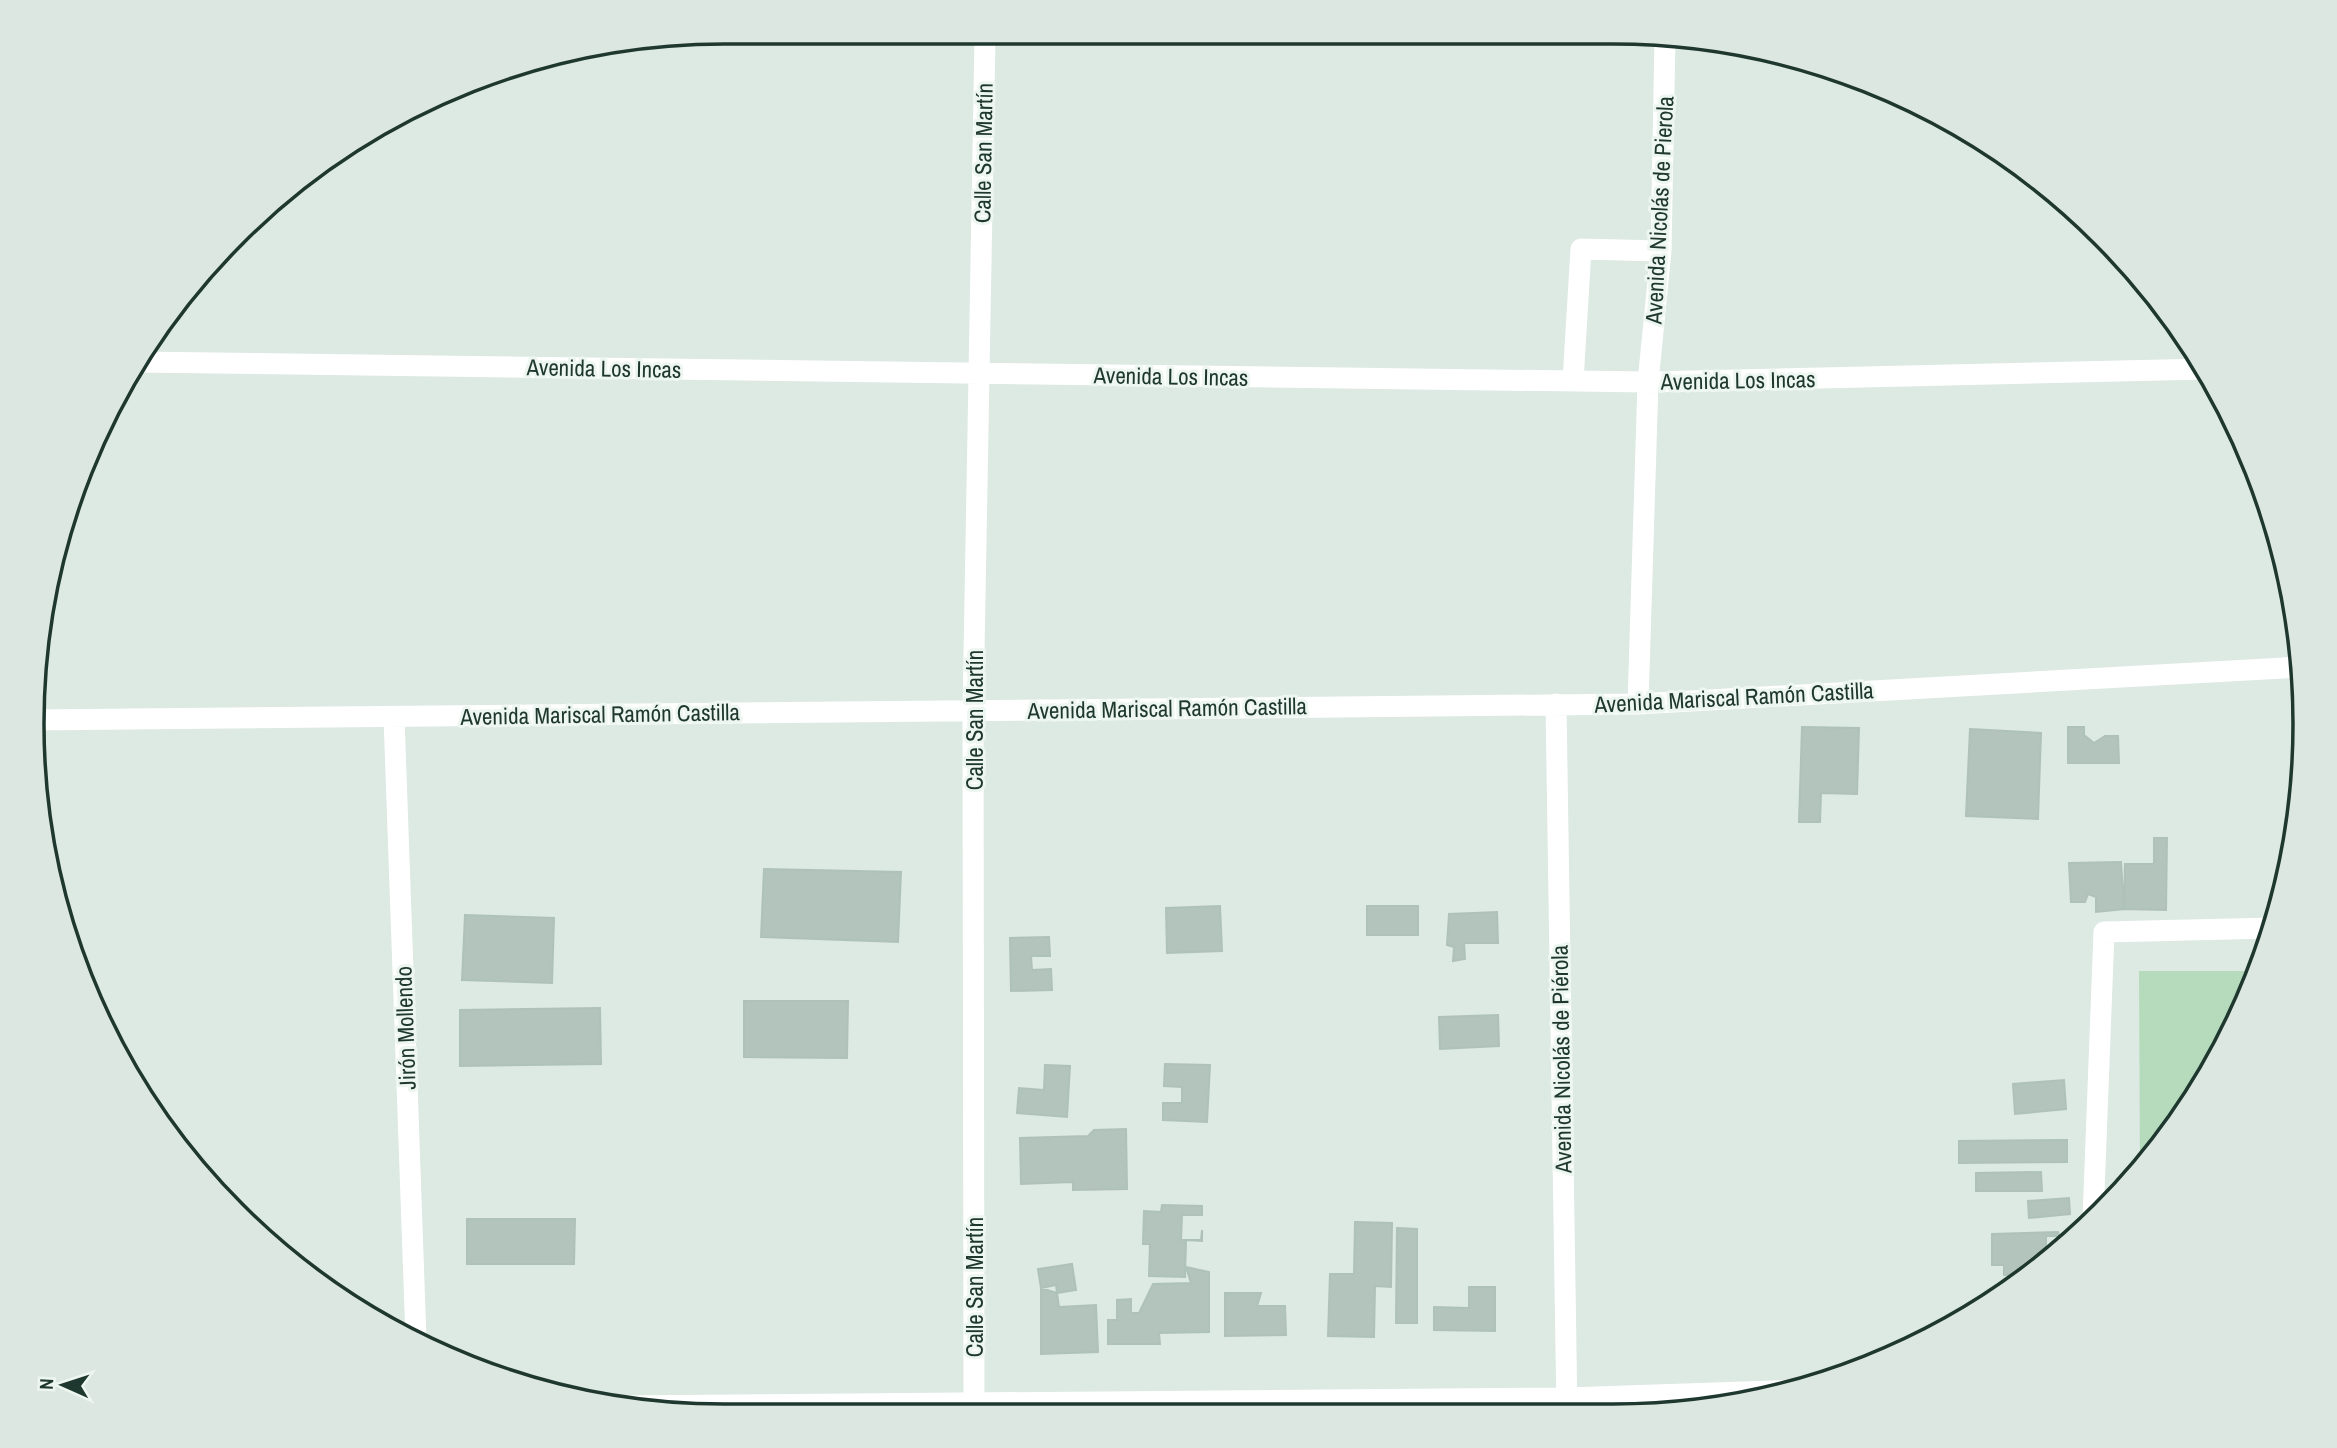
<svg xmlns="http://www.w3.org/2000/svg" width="2337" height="1448" viewBox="0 0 2337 1448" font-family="'Archivo Narrow',sans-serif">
<rect width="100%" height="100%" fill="#dde9e3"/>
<path fill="#b5dbbc" d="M2139 971H2257L2234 1031 2162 1146 2140 1170Z"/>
<path fill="#b2c4bb" stroke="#afc2b9" stroke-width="2" d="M1802 727 1859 728 1857 794 1821 793 1820 822H1799Z
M2068 727H2084V735L2094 743 2105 736H2118L2119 763H2068Z
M1970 729 2041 733 2038 819 1966 816Z
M2154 838H2167L2166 910 2124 909 2125 864H2154Z
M2121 862 2124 909 2096 912V897L2088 894 2085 902H2071L2069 863Z
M764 869 901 872 898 942 761 937Z
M1220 906 1222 951 1167 953 1166 908Z
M1367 906H1418V935H1367Z
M1497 912 1498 943H1464L1465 959 1453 961 1454 947 1447 945 1449 914Z
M465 915 554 918 552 983 462 980Z
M1049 937 1050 956H1031L1032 970 1051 969 1052 990 1011 991 1010 938Z
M744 1001H848L847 1058 744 1057Z
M600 1008 601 1064 460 1066V1010Z
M1498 1015 1499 1046 1440 1049 1439 1017Z
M1165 1064 1210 1065 1207 1122 1163 1120V1103H1182V1087L1164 1086Z
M1045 1065 1070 1066 1067 1117 1017 1113 1019 1088 1044 1090Z
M2064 1080 2066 1109 2015 1114 2013 1084Z
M1126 1129 1127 1189 1073 1190V1182L1021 1184 1020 1138 1088 1136 1094 1130Z
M2067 1140V1162L1959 1163V1141Z
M2041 1172 2042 1191H1976V1173Z
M2069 1198 2070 1214 2029 1218 2028 1201Z
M1162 1205 1202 1206V1215H1182L1181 1240H1201L1202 1230V1241L1186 1240 1185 1277 1149 1276 1150 1244H1143L1144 1211 1161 1212Z
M467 1219H575L574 1264H467Z
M1355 1222 1392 1223 1391 1287 1375 1286 1374 1337 1328 1336 1330 1274H1354Z
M1397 1228 1417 1229V1323H1396Z
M2058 1232 2059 1236H2046V1253H2058L2025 1275H2004V1265H1992V1234Z
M1072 1264 1076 1290 1057 1293 1056 1285 1041 1288 1038 1269Z
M1186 1267 1209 1272V1332L1159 1333 1160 1344H1108V1320H1117V1300L1131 1299V1313H1139L1153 1284 1191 1283Z
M1469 1287H1495V1331L1434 1330V1307L1469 1308Z
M1041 1288 1057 1293 1059 1307 1096 1305 1098 1352 1041 1354Z
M1225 1293H1261L1257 1306H1285L1286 1335 1225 1336Z"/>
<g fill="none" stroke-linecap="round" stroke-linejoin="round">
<path stroke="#fff" stroke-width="21" d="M135 362 1648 382 2206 369
M1573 381 1581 249 1661 251
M1556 704 1567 1415
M1638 704 1648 382 1661 251 1665 37
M394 717 416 1339
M32 720 1638 704 2301 667
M2093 1219 2104 932 2273 928
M974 1403 973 710 985 37
M617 1406 1566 1398 1799 1390"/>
</g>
<g text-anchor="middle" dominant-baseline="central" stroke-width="6" stroke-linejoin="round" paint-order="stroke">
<g font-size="23" fill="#1f382f" stroke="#edf6f1">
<text transform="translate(983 153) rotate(-89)">Calle San Martín</text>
<text transform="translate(1659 210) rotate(-87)">Avenida Nicolás de Pierola</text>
<text transform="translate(604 368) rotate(1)">Avenida Los Incas</text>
<text transform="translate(1171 376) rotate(1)">Avenida Los Incas</text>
<text transform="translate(1738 380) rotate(-1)">Avenida Los Incas</text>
<text transform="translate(1734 697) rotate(-3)">Avenida Mariscal Ramón Castilla</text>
<text transform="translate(1167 708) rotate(-1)">Avenida Mariscal Ramón Castilla</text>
<text transform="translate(600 714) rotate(-1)">Avenida Mariscal Ramón Castilla</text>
<text transform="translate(974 720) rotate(-90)">Calle San Martín</text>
<text transform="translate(405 1028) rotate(-92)">Jirón Mollendo</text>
<text transform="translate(1561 1059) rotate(-91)">Avenida Nicolás de Piérola</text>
<text transform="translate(974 1287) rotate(-90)">Calle San Martín</text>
</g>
</g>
<path d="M0 0H2337V1448H0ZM724 44H1613A680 680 0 0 1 2293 724V724A680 680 0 0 1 1613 1404H724A680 680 0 0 1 44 724V724A680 680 0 0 1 724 44Z" fill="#dde7e1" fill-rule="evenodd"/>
<path fill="none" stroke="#1f382f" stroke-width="3.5" d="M724 44H1613A680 680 0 0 1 2293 724V724A680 680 0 0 1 1613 1404H724A680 680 0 0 1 44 724V724A680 680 0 0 1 724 44Z"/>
<g transform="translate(63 1385) rotate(273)" stroke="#edf6f1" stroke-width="5" paint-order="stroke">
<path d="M0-5L12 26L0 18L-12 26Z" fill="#1f382f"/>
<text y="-10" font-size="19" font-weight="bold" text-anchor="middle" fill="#1f382f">N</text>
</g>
</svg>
